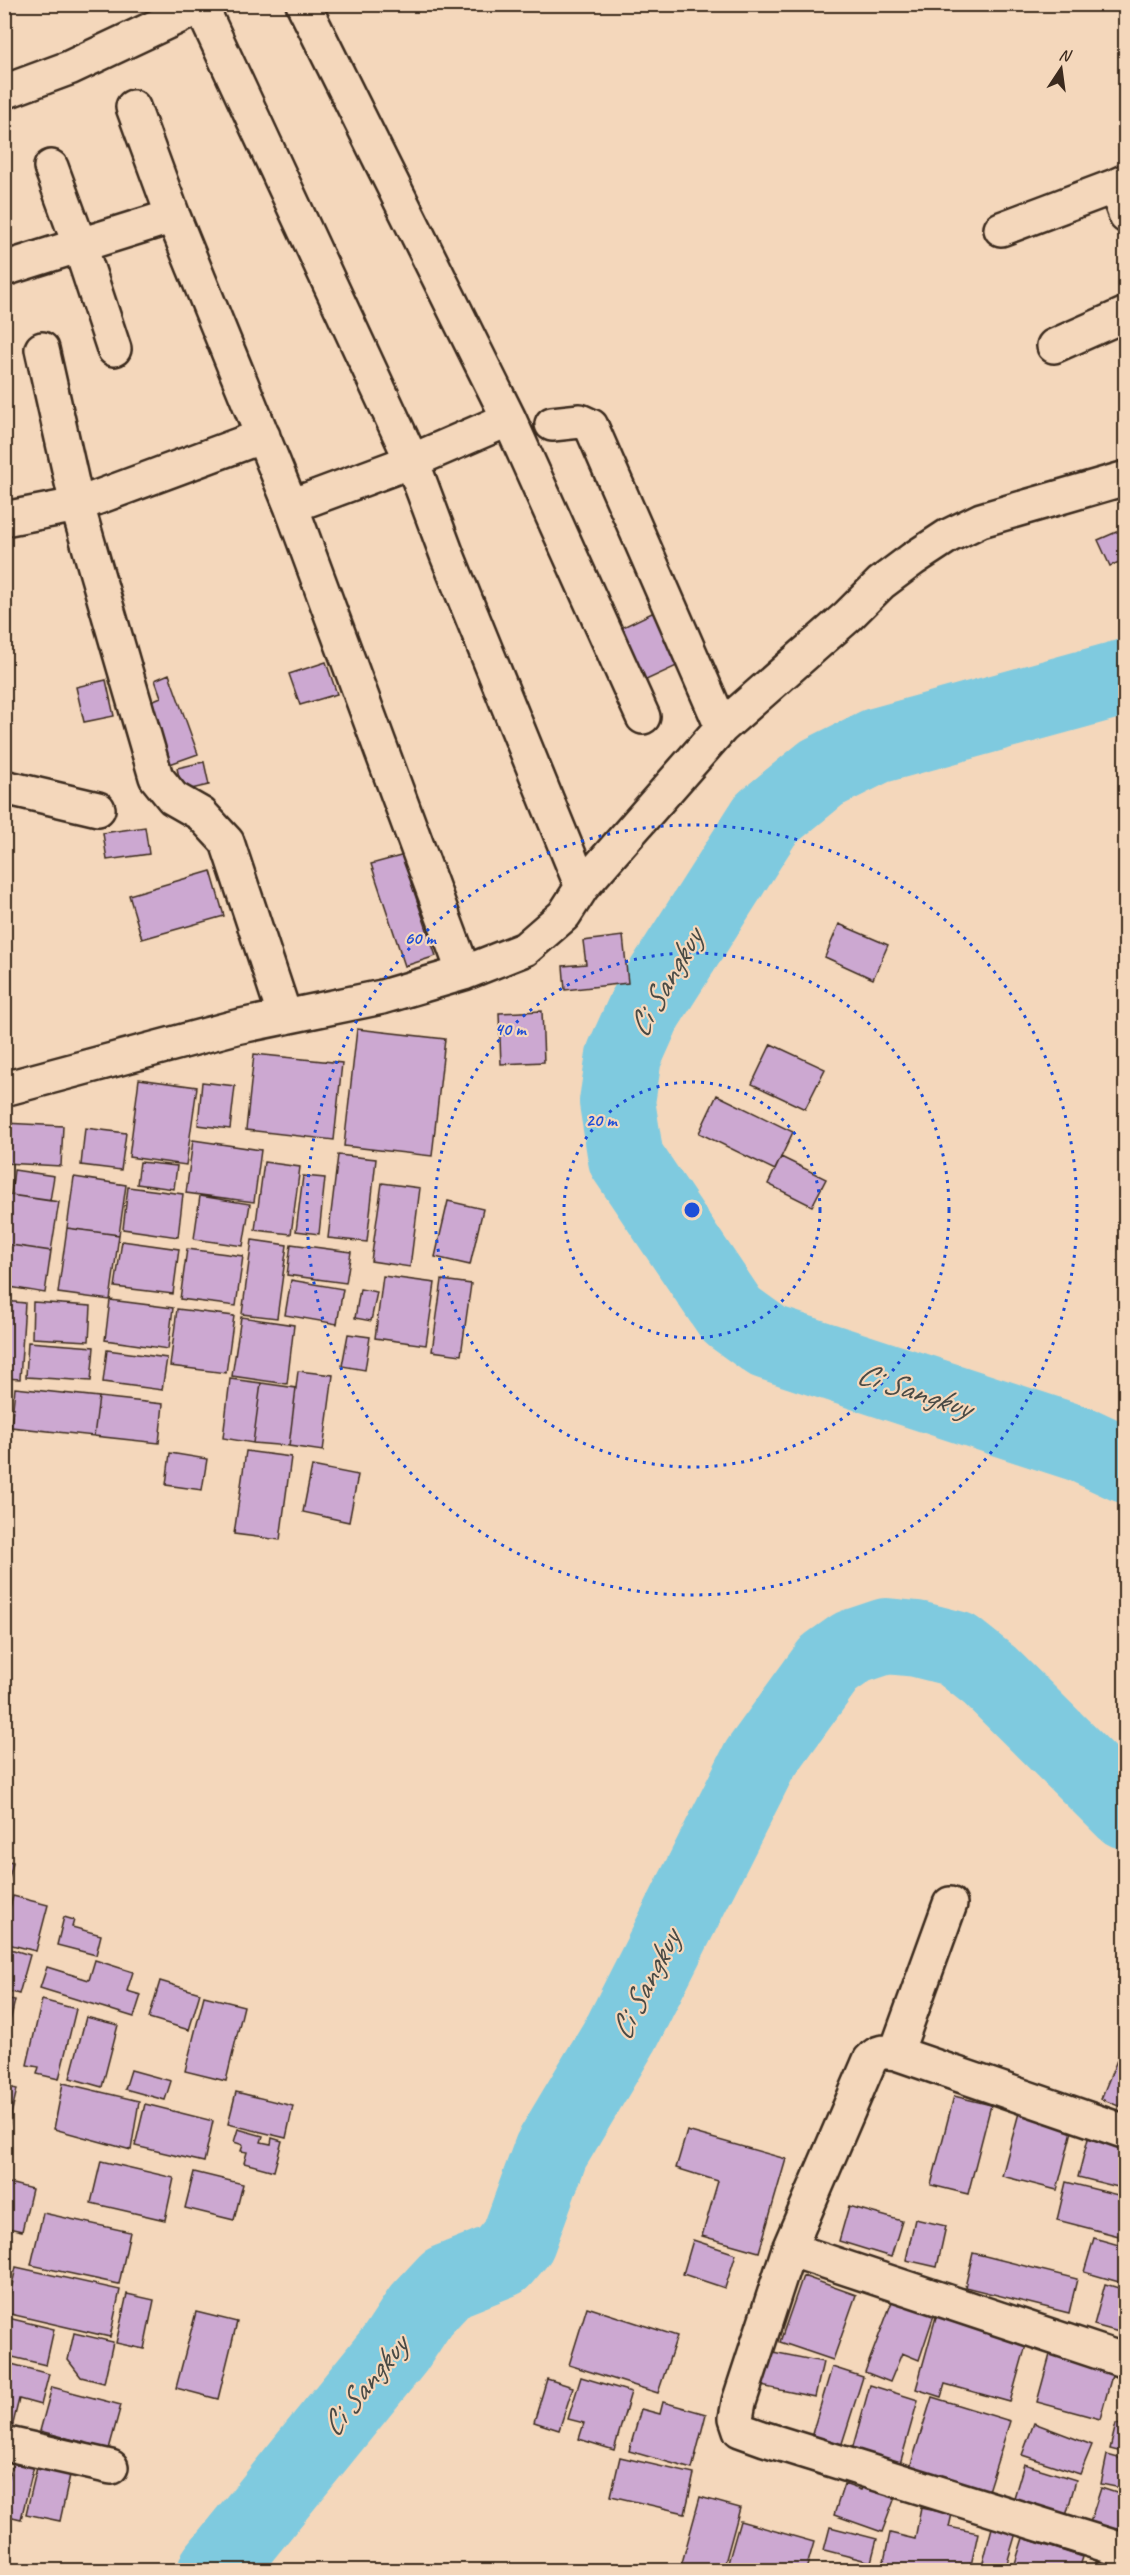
<svg xmlns="http://www.w3.org/2000/svg" width="1130" height="2575" viewBox="0 0 1130 2575" font-family="Caveat,sans-serif">
<rect width="100%" height="100%" fill="#f4d7bb"/>
<filter id="ink" filterUnits="userSpaceOnUse"><feTurbulence type="fractalNoise" baseFrequency=".0167" numOctaves="2"/><feDisplacementMap in="SourceGraphic" scale="12" xChannelSelector="R" yChannelSelector="G"/><feConvolveMatrix kernelMatrix="1 2 1 2 8 2 1 2 1" color-interpolation-filters="sRGB"/></filter>
<g filter="url(#ink)">
<g fill="none" stroke-linecap="round" stroke-linejoin="round">
<path stroke="#7fcadf" stroke-width="76" d="M1126 677 876 746 822 773 766 819 645 1009 624 1056 617 1102 626 1159 732 1316 768 1342 1083 1445 1126 1465
M216 2570 395 2349 420 2311 447 2282 502 2260 518 2241 551 2151 622 2032 759 1761 829 1664 853 1647 886 1636 917 1639 956 1649 990 1676 1126 1811"/>
</g>
<path fill="#cca8d1" stroke="#3b2a1e" stroke-width="1.5" d="M1121 530 1126 540V559L1110 566 1098 540Z
M654 612 679 665 644 681 619 629Z
M326 662 337 694 300 705 289 674Z
M169 674 198 754 167 765 144 704 161 697 155 680Z
M106 680 114 716 84 722 76 687Z
M204 762 209 785 182 791 177 768Z
M145 827 149 854 107 860 103 833Z
M412 853 421 878 411 883 436 956 405 966 371 864Z
M211 871 224 916 142 939 129 895Z
M839 924 888 945 873 979 825 957Z
M623 936 628 983 565 990 563 966 586 964 583 941Z
M542 1011 544 1062 501 1064 499 1013Z
M357 1029 445 1039 432 1156 344 1146Z
M771 1044 825 1069 805 1109 752 1084Z
M254 1054 342 1063 334 1140 246 1130Z
M139 1079 197 1087 186 1165 129 1157Z
M202 1082 235 1086 230 1129 198 1125Z
M717 1095 793 1132 775 1170 699 1133Z
M4 1123 63 1126 61 1166 4 1163Z
M85 1128 126 1133 121 1170 81 1165Z
M193 1140 261 1150 254 1202 186 1193Z
M338 1155 376 1159 367 1242 328 1238Z
M781 1157 826 1179 812 1206 768 1184Z
M140 1162 177 1166 174 1189 137 1184Z
M264 1162 300 1167 291 1234 255 1230Z
M14 1170 54 1176 50 1201 11 1195Z
M303 1176 325 1178 319 1234 296 1231Z
M74 1177 126 1185 119 1235 67 1228Z
M382 1183 420 1188 410 1267 371 1261Z
M128 1187 183 1194 178 1237 123 1229Z
M4 1194 59 1202 51 1251 4 1244Z
M200 1196 250 1204 243 1246 194 1239Z
M448 1201 483 1209 470 1265 435 1257Z
M67 1228 119 1235 110 1300 58 1293Z
M252 1240 287 1245 277 1318 242 1314Z
M122 1241 179 1249 173 1294 115 1287Z
M4 1244 51 1251 45 1293 4 1286Z
M291 1244 351 1252 346 1283 287 1275Z
M187 1249 243 1256 236 1306 180 1299Z
M383 1276 435 1283 426 1345 375 1338Z
M291 1280 343 1289 337 1324 285 1315Z
M442 1280 471 1284 461 1355 432 1351Z
M360 1289 377 1292 371 1321 355 1318Z
M110 1300 173 1308 168 1349 105 1340Z
M4 1301 25 1303 20 1379 4 1378Z
M33 1302 91 1306 89 1341 32 1338Z
M177 1309 234 1316 226 1373 170 1366Z
M241 1317 294 1325 287 1384 232 1376Z
M348 1334 370 1337 365 1370 342 1366Z
M28 1342 94 1347 91 1381 26 1377Z
M107 1350 167 1358 162 1390 103 1382Z
M298 1371 333 1375 323 1451 289 1446Z
M230 1379 261 1383 253 1443 223 1438Z
M261 1383 296 1388 289 1446 253 1443Z
M15 1388 99 1397 94 1436 11 1427Z
M99 1397 163 1404 159 1443 94 1436Z
M246 1451 291 1457 280 1540 234 1534Z
M170 1453 207 1459 202 1490 166 1485Z
M312 1466 358 1475 349 1522 303 1512Z
M4 1860 13 1862 5 1896H4Z
M13 1896 48 1905 36 1951 4 1943V1930Z
M64 1917 74 1920 72 1927 101 1935 96 1955 57 1945Z
M4 1947 30 1955 19 1994 4 1990Z
M95 1960 133 1972 127 1991 141 1995 134 2017 40 1988 47 1967 89 1980Z
M160 1981 200 1993 189 2030 149 2018Z
M204 1996 244 2006 226 2081 185 2071Z
M4 1998 15 2000 4 2048Z
M42 2000 76 2009 59 2079 37 2074 39 2067 27 2065Z
M86 2017 118 2025 102 2087 70 2078Z
M1126 2038V2109L1101 2099Z
M131 2070 171 2081 165 2100 125 2089Z
M63 2083 139 2101 131 2150 54 2129Z
M4 2086 17 2089 4 2145Z
M236 2092 293 2106 286 2138 228 2124Z
M954 2096 991 2105 968 2194 931 2185Z
M145 2104 213 2121 204 2162 135 2146Z
M1020 2109 1074 2123 1057 2190 1002 2176Z
M238 2129 263 2136 261 2142 271 2144 272 2138 282 2141 274 2171 244 2163 247 2152 241 2151 243 2145 234 2142Z
M687 2131 786 2159 759 2252 702 2236 718 2181 676 2168Z
M1090 2131 1126 2140V2189L1078 2177Z
M101 2161 174 2178 165 2220 91 2203Z
M194 2172 243 2184 234 2220 185 2208Z
M5 2182 32 2189 22 2231 4 2227Z
M1066 2182 1126 2197V2210L1119 2236 1057 2220Z
M849 2206 902 2221 891 2257 839 2241Z
M43 2213 130 2232 119 2284 31 2265Z
M915 2219 946 2226 937 2267 906 2260Z
M1094 2238 1126 2247V2284L1084 2272Z
M693 2240 736 2254 725 2288 683 2274Z
M973 2253 1077 2279 1069 2313 965 2287Z
M16 2267 120 2290 110 2337 6 2313Z
M803 2276 856 2295 833 2360 780 2342Z
M1105 2284 1126 2290V2334L1094 2325Z
M127 2294 154 2300 144 2349 116 2343Z
M893 2299 934 2315 919 2360 902 2353 890 2382 865 2372Z
M939 2306 1030 2331 1010 2402 945 2384 941 2397 916 2389Z
M587 2307 677 2336 658 2393 569 2365Z
M196 2312 237 2322 218 2399 176 2388Z
M4 2317 54 2329 46 2365 4 2355Z
M74 2333 113 2342 104 2383 81 2377 68 2360Z
M768 2351 823 2362 815 2397 761 2386Z
M1051 2351 1114 2368 1100 2419 1037 2402Z
M4 2362 49 2374 41 2405 19 2399 11 2432 4 2430Z
M832 2367 863 2377 839 2453 809 2444Z
M581 2377 631 2392 614 2450 579 2439 584 2423 568 2419Z
M547 2379 573 2387 559 2430 534 2422Z
M870 2385 918 2400 900 2464 852 2450Z
M52 2387 121 2405 109 2449 40 2431Z
M932 2397 1010 2421 988 2491 907 2477Z
M663 2402 706 2414 692 2469 629 2451 641 2409 660 2414Z
M1034 2423 1092 2445 1080 2474 1022 2455Z
M1116 2424 1126 2426V2453L1110 2449Z
M1107 2455 1126 2460V2489L1101 2484Z
M620 2457 694 2474 685 2513 611 2496Z
M39 2459 72 2466 60 2521 26 2514Z
M13 2461 34 2466 21 2519 4 2515V2496Z
M1024 2464 1076 2480 1066 2516 1013 2501Z
M868 2472 900 2484 882 2532 834 2515 844 2484 861 2490Z
M1101 2488 1126 2496V2544L1087 2532Z
M700 2497 740 2508 723 2570H680Z
M921 2508 952 2514 949 2527 978 2533 970 2570H904L883 2566 890 2533 915 2539Z
M994 2520 1018 2526 1005 2570H981Z
M740 2521 814 2542 806 2570H726Z
M830 2527 877 2539 871 2562 824 2550Z
M1023 2538 1082 2557 1078 2570H1013Z
M1123 2561 1126 2562V2570H1094L1096 2562 1121 2569Z"/>
<g fill="none" stroke-linecap="round" stroke-linejoin="round">
<defs>
<path id="minor" d="M200 4 412 461 447 555 582 887
M303 4 509 419 643 717
M4 92 69 68 205 4
M133 107 173 216 291 506 464 973
M51 167 80 246 114 349
M1126 181 1115 186 1126 216
M1001 229 1115 186
M4 269 173 216
M1054 346 1126 314
M42 349 77 505 156 777 173 798 201 814 227 842 285 1017
M552 424 580 421 591 426 722 727
M291 506 412 461 509 419
M4 519 77 505 263 436
M4 787 98 809
M4 1089 236 1027 382 997 464 973 525 949 564 915 582 887 722 727 848 616 881 583 913 559 948 536 981 520 1126 478
M896 2053 950 1904
M1126 2132 896 2053C884 2051 878 2051 870 2060L789 2249 739 2402 736 2418 740 2430 765 2439 1126 2551
M789 2249 1126 2361
M4 2443 111 2467"/>
</defs>
<use href="#minor" stroke="#3b2a1e" stroke-width="38"/>
<use href="#minor" stroke="#f4d7bb" stroke-width="33"/>
</g>
</g>
<g fill="none" stroke="#1d4ed8" stroke-width="3" stroke-dasharray="3 6">
<circle cx="692" cy="1210" r="128"/>
<circle cx="692" cy="1210" r="257"/>
<circle cx="692" cy="1210" r="385"/>
</g>
<g text-anchor="middle" dominant-baseline="central" stroke-width="4.5" stroke-linejoin="round" paint-order="stroke">
<g font-size="32" font-style="italic" fill="#494a45" stroke="#f4d7bb">
<text transform="translate(665 983) rotate(-60)">Ci Sangkuy</text>
<text transform="translate(914 1390) rotate(18)">Ci Sangkuy</text>
<text transform="translate(645 1985) rotate(-63)">Ci Sangkuy</text>
<text transform="translate(364 2386) rotate(-51)">Ci Sangkuy</text>
</g>
</g>
<circle cx="692" cy="1210" r="9" fill="#1d4ed8" stroke="#f4d7bb" stroke-width="3"/>
<g font-size="18" text-anchor="middle" font-weight="bold" fill="#1d4ed8" stroke="#f4d7bb" stroke-width="4.5" stroke-linejoin="round" paint-order="stroke">
<text x="420" y="944">60 m</text>
<text x="510" y="1035">40 m</text>
<text x="601" y="1126">20 m</text>
</g>
<rect width="1130" height="2575" fill="none" stroke="#f4d7bb" stroke-width="24"/>
<rect x="12" y="12" width="1106" height="2551" fill="none" stroke="#3b2a1e" stroke-width="2" filter="url(#ink)"/>
<g transform="translate(1061 69) rotate(13)" stroke="#f4d7bb" stroke-width="4.5" paint-order="stroke">
<path d="M0-4.5L10 22L0 15L-10 22Z" fill="#3b2a1e"/>
<text y="-9" font-size="16" font-weight="bold" text-anchor="middle" fill="#3b2a1e">N</text>
</g>
</svg>
